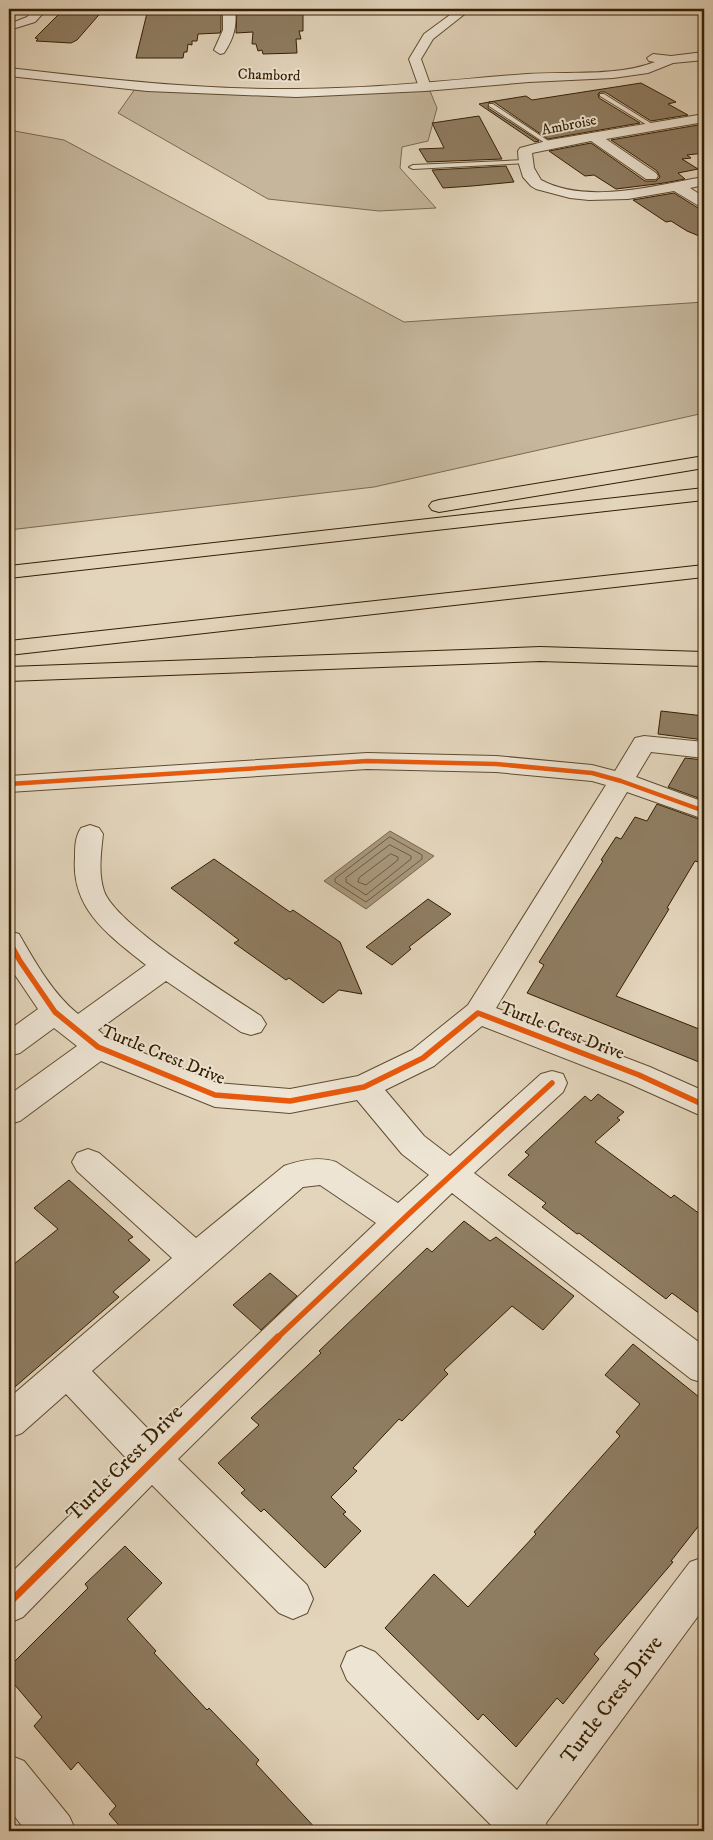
<svg xmlns="http://www.w3.org/2000/svg" width="713" height="1840" viewBox="0 0 713 1840" font-family="'IM FELL DW Pica',serif">
<rect width="100%" height="100%" fill="#e3d5bc"/>
<filter id="stains"><feTurbulence type="fractalNoise" baseFrequency=".004" numOctaves="4"/><feColorMatrix values="0 0 0 0 .2 0 0 0 0 .09 0 0 0 0 .02 0 0 0 .5 -.17"/></filter>
<radialGradient id="worn" r=".72"><stop offset=".6" stop-color="#630" stop-opacity="0"/><stop offset="1" stop-color="#630" stop-opacity=".3"/></radialGradient>
<path fill="#c5b69c" stroke="#7c6a4e" d="M135 89 277 95 430 91 437 108 428 141 402 147 400 168 436 208 379 211 268 199 118 113Z
M9 130 64 140 404 322 704 302V413L374 487 9 530Z"/>
<path fill="#a8977c" stroke="#7a674b" d="M390 831 434 856 366 909 324 881Z"/>
<g fill="none" stroke-linecap="round" stroke-linejoin="round">
<path stroke="#6e5a3e" stroke-width="1" d="M390 837 422 855V859L366 902 335 882V879Z
M390 845 411 856V859L366 895 346 882V878Z
M391 854 398 857V860L366 885 358 882 359 878Z"/>
</g>
<path fill="#8f7d62" stroke="#341e01" d="M64 9H104L77 40 71 43 36 41 38 39 35 38Z
M148 9H221V30L220 33 198 34 197 41H192V45L188 44 187 52H184L183 58H136Z
M237 9H303V31H299L301 39H296L297 53 263 54 262 50 258 51 256 44H252L253 32 236 33Z
M641 83 676 102 668 104 688 115 651 121 605 92H600L598 94 599 98 640 123 548 139 494 102H489L526 96 532 100Z
M489 102 488 108 539 141 535 142 479 104Z
M479 116 502 159 427 162 419 149 444 148 432 123Z
M704 124V153L687 155 691 158 682 159 698 169 678 173 685 179 664 183 616 189 594 175 585 176 549 151 591 143 645 181H656L660 177 657 171 611 140Z
M506 166 514 182 472 186 443 188 432 170Z
M674 193 698 208 704 209V238L687 231 671 221 666 222 633 200Z
M661 711 704 716V740L658 734Z
M685 758 704 760V800L668 787Z
M657 804 704 821V864L695 861 667 908 669 909 616 996 704 1031V1064L527 993 544 965 539 962 603 861 601 860 616 837 621 839 635 817 647 821Z
M214 859 290 912 293 910 340 942 362 994 339 990 323 1003 289 978 286 980 234 943 239 940 171 888Z
M428 899 451 914 409 947 411 949 392 965 366 947Z
M598 1094 624 1112 617 1118 620 1120 595 1142 671 1198 674 1195 704 1217V1317L672 1293 666 1299 579 1233 577 1234 542 1207 546 1203 508 1175 529 1155 525 1152 585 1096 591 1101Z
M69 1180 133 1237 128 1240 150 1260 113 1292 119 1297 9 1392V1268L58 1229 34 1208Z
M464 1221 490 1241 496 1237 574 1296 543 1330 512 1306 444 1370 448 1374 402 1421 399 1419 353 1468 357 1471 331 1497 346 1512 343 1514 361 1531 325 1568 264 1509 261 1512 241 1493 245 1490 218 1463 259 1425 251 1418 321 1353 319 1351 427 1248 432 1252Z
M270 1273 297 1296 261 1330 233 1305Z
M633 1344 704 1401V1519L671 1561 673 1562 594 1654 599 1659 563 1704 557 1698 516 1747 483 1714 478 1720 385 1628 434 1574 468 1607 536 1534 534 1532 620 1436 616 1432 640 1404 605 1375Z
M125 1546 162 1583 127 1619 156 1651 154 1653 207 1710 209 1708 259 1760 256 1764 318 1831H124L109 1814 116 1806 78 1762 71 1770 34 1726 42 1717 9 1678V1667L88 1588 85 1584Z"/>
<g fill="none" stroke-linecap="round" stroke-linejoin="round">
<defs>
<path id="service" d="M600 94H604L657 127 652 128 600 96Z
M489 104H493L553 144 548 145 489 106Z
M525 160 527 161V163L413 169 409 167 413 165Z"/>
<path id="minor" d="M35 9H47L35 22 9 30V24L27 17Z
M223 9H235C237 26 234 38 224 53L220 54 214 50 223 30Z
M458 9H471L433 39 421 59 431 87 425 91 420 90 409 59 424 34Z
M527 9H552C546 14 533 14 527 9Z
M704 114V122L606 139 656 173 658 176 656 179H646L591 141 532 153 534 168 541 180C587 205 656 185 704 177V185L690 188 704 197V207L699 206 674 191 628 199 589 200 570 198 536 189 531 186 523 177 519 164 518 151 520 148 550 140Z
M644 736 704 742V758L651 752 636 777 704 802V819L627 792 496 1008 650 1067 704 1091V1117L628 1083 482 1026 434 1066 385 1090 424 1136 450 1156 541 1074 552 1071 563 1074 567 1083 563 1092 474 1173 704 1346V1383L691 1379 452 1193 289 1350 178 1459 307 1585 313 1599 307 1613 293 1619 279 1613 152 1485 23 1617 9 1623V1575L127 1459 66 1394 22 1433 9 1438V1398L172 1258 77 1171 72 1162 77 1153 88 1149 99 1153 196 1238 284 1166C301 1160 319 1156 336 1162L398 1203 429 1175 402 1154 357 1100 290 1113 215 1107 101 1061 20 1121 9 1124V1095L77 1046 54 1028 20 1053 9 1056V1030L38 1009 9 966V931L19 934C35 962 53 994 78 1014L146 965C110 936 71 910 75 858 75 847 75 837 81 828L90 825 99 828 103 834C101 852 98 873 104 891 116 925 228 994 261 1016L266 1024 261 1032 251 1035 241 1032 166 981 98 1030 109 1039 217 1083 290 1089 358 1076 412 1050 468 1005 606 785 592 781 496 772 367 769 9 792V776L367 753 496 756 592 765 615 771 635 738ZM320 1185 376 1223 153 1434 92 1371 303 1187Z
M704 1557V1608L546 1823 549 1831H491L493 1827 347 1680 341 1666 347 1652 361 1646 375 1652 517 1790 690 1562Z
M9 1755 24 1761 69 1816 76 1831H26L9 1809Z"/>
<path id="tertiary" d="M704 52V60L673 63 648 73 613 78 529 82 425 91 296 97 147 91 9 76V68C104 79 200 90 296 89 373 89 450 80 527 74 568 71 616 77 655 62L649 61 647 58 653 54 671 56Z"/>
<path id="motorway" d="M704 456V468L439 512 432 510 429 506 432 502 439 500Z
M704 488V500L9 578V566Z
M704 565V577L9 655V641Z
M540 647 704 652V666L540 661 9 681V667Z"/>
</defs>
<use href="#service" stroke="#604c30" stroke-width="2"/>
<use href="#minor" stroke="#604c30" stroke-width="2"/>
<use href="#tertiary" stroke="#604c30" stroke-width="2"/>
<use href="#motorway" stroke="#341e01" stroke-width="2"/>
<use href="#service" fill="#ede4d3" fill-rule="evenodd"/>
<use href="#minor" fill="#ede4d3" fill-rule="evenodd"/>
<use href="#tertiary" fill="#ede4d3" fill-rule="evenodd"/>
<use href="#motorway" fill="#e3d5bc" fill-rule="evenodd"/>
<defs>
<path id="cycleway-far2" d="M9 784 367 761 496 764 592 773 621 781 704 811"/>
<path id="cycleway-far1" d="M9 941 20 961 55 1012 98 1047 215 1095 290 1101 364 1087 423 1058 478 1013 639 1075 704 1105
M276 1339 413 1210 552 1083"/>
<path id="cycleway" d="M9 1603 278 1337"/>
</defs>
<use href="#cycleway-far2" stroke="#ede4d3" stroke-width="8"/>
<use href="#cycleway-far1" stroke="#ede4d3" stroke-width="9"/>
<use href="#cycleway" stroke="#ede4d3" stroke-width="10"/>
<use href="#cycleway-far2" stroke="#e8590c" stroke-width="4.5"/>
<use href="#cycleway-far1" stroke="#e8590c" stroke-width="5.5"/>
<use href="#cycleway" stroke="#e8590c" stroke-width="7"/>
</g>
<g text-anchor="middle" dominant-baseline="central" stroke-width="4" stroke-linejoin="round" paint-order="stroke">
<g font-size="15" fill="#341e01" stroke="#ede4d3">
<text transform="translate(269 75) rotate(2)">Chambord</text>
<text transform="translate(569 125) rotate(-11)">Ambroise</text>
</g>
<g font-size="18" fill="#341e01" stroke="#ede4d3">
<text transform="translate(562 1031) rotate(21)">Turtle Crest Drive</text>
<text transform="translate(163 1055) rotate(22)">Turtle Crest Drive</text>
</g>
<g font-size="21" fill="#341e01" stroke="#ede4d3">
<text transform="translate(125 1463) rotate(-45)">Turtle Crest Drive</text>
<text transform="translate(612 1700) rotate(-53)">Turtle Crest Drive</text>
</g>
</g>
<rect width="713" height="1840" fill="none" stroke="#e3d5bc" stroke-width="30"/>
<rect x="10" y="10" width="693" height="1820" fill="none" stroke="#341e01" stroke-width="2.5"/>
<rect x="15" y="15" width="683" height="1810" fill="none" stroke="#341e01"/>
<rect width="100%" height="100%" filter="url(#stains)"/>
<rect width="100%" height="100%" fill="url(#worn)"/>
</svg>
